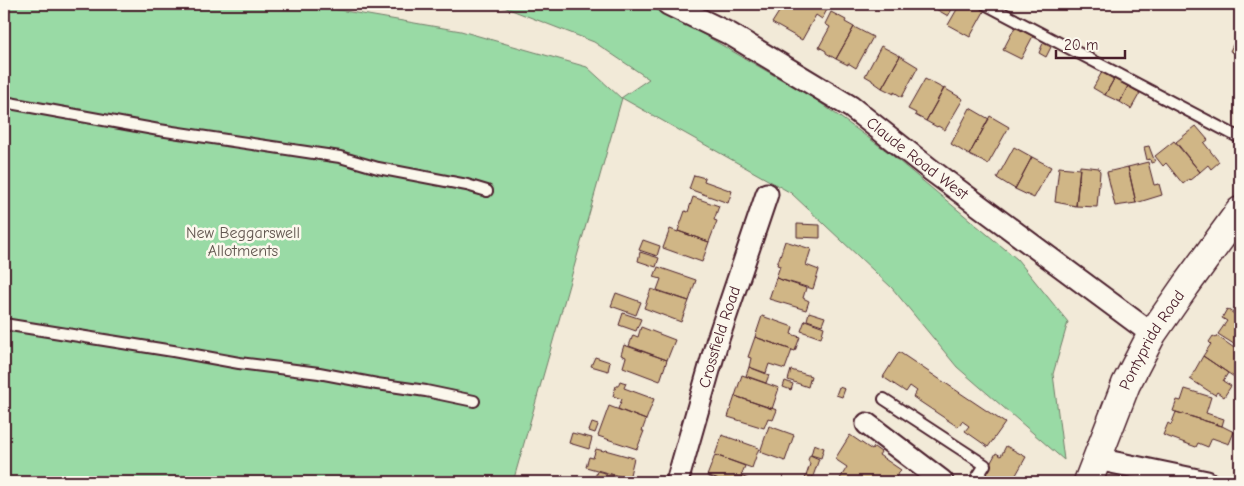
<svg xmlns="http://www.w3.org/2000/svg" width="1244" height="486" viewBox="0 0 1244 486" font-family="'Comic Neue',sans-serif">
<rect width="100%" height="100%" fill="#f2ead8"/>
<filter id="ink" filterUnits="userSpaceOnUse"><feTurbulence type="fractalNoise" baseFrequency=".02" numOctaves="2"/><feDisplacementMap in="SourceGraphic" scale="10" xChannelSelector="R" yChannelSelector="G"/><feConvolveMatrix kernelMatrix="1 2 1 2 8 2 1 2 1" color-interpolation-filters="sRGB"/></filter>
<g filter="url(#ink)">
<path fill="#99daa5" stroke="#727c68" d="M4 4H304L461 31 587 67 621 98 649 79 594 42 496 4H644L675 18 815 99 888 152 1017 259 1068 322 1053 374 1064 460 957 367 892 288 791 193 622 98 513 482H4Z"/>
<path fill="#d0b686" stroke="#4a1f2b" d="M739 4H751L748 9Z
M784 4H830L822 19 816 15 802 40 772 23Z
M930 4H955L948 16 929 5Z
M960 4H977L986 8 970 37 948 25Z
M831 12 846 20 845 22 854 27 836 59 826 53V51L819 47 830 27 825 24Z
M854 27 873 37 856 68 848 63V65L836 59Z
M1015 27 1033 36 1021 59 1003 50Z
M1240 30V56L1230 51Z
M1043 43 1051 47 1046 57 1039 53Z
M881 46 900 56 882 88 872 81V80L865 76Z
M900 56 918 67 902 97 894 92V94L882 88Z
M1102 72 1114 79 1105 95 1093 88Z
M925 79 944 89 926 121 915 115 916 113 908 109Z
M1114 79 1128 86 1120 102 1105 95Z
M1128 86 1140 93 1131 109 1120 102Z
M944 88 963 99 945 130 938 126 937 127 926 121Z
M970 108 989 119 969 155 951 144Z
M990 116 1009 127 988 164 969 155Z
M1196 126 1208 140 1204 143 1219 162 1211 169 1208 165 1200 172 1176 142Z
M1174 141 1200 172 1190 180 1189 179 1183 184 1166 163 1163 166 1155 156Z
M1149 146 1150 149 1155 162 1151 163 1150 159 1147 160 1144 147Z
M1014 147 1032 157 1015 189 997 178Z
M1032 157 1051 167 1034 198 1015 189Z
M1148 162 1154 185 1159 184 1162 195 1136 203 1128 167Z
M1080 166 1099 168 1100 172 1097 207 1076 206Z
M1059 167 1080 169 1076 206 1055 202Z
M1128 167 1136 203 1115 206 1107 172Z
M694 175 705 178 704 181 732 191 728 203 689 189Z
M693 197 719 206 714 220 717 221 709 242 678 231 685 211 688 212Z
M797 224 820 225V238L797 237Z
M670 229 678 232V231L709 242 702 262 663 248Z
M643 240 660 246 657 256 639 250Z
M785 241 811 249 806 265 819 270 813 289 776 278 780 266 777 265Z
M640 252 659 258 656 267 638 261Z
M658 267 696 280 689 301 657 290 661 279 654 277Z
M776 278 806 288 803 298 809 301 806 310 769 299Z
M651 289 689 301 681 322 644 308Z
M616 293 641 302 636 315 611 306Z
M1239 301 1240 302V318L1234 314 1235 312 1233 311Z
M1227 309 1240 318V348L1218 334 1227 321 1222 318Z
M809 312 825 317 822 325 807 320Z
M623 313 641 319 636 331 619 325Z
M762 316 793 327 791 334 800 337 795 351 755 337Z
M805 320 824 327 821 338 801 331Z
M641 327 675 340 667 360 629 346 633 335 638 337Z
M1213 336 1216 338 1217 336 1240 352V381L1203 356 1211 344 1209 342Z
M755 337 792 350 785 369 769 364 766 373 749 367 751 358 748 357Z
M624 345 667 360 660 381 623 367 626 357 621 355Z
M899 352 1005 423 988 447 965 431 969 426 962 421 958 427 913 397 917 391 910 386 906 392 883 377Z
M1203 356 1228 373 1223 381 1231 386 1224 397 1217 392 1215 395 1190 379Z
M595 357 610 362 608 371 591 366Z
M749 367 769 375 766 383 746 376Z
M791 370 811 376 808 387 788 380Z
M742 375 779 388 772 409 735 396Z
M620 381 626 383 624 388 654 399 646 420 618 409 622 399 613 396 616 386H618Z
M785 381 793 384 791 390 783 387Z
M839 387 845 389 842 397 836 395Z
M1185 389 1211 397 1206 413 1224 419 1222 426 1173 411 1177 400 1181 401Z
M735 396 777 410 773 420 768 418 764 428 728 417Z
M609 406 646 420 642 431H644L637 449 598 436Z
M1176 412 1222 426 1234 432 1229 444 1212 438 1208 447 1198 443 1196 447 1163 435 1168 423 1171 425Z
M592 423 598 425 595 433 589 431Z
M769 426 794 435 785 461 760 452Z
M572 433 592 438 589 449 569 443Z
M722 435 759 448 752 468 715 455Z
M850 435 872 450 874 447 881 452 879 455 901 470 893 482H838L847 467 835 459Z
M814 444 824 448 821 458 811 455Z
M1006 446 1026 457 1012 482H980L996 453 1001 456Z
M596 449 604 451 605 450 634 458 629 479 586 467 589 457 593 458Z
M715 455 745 466 741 476 748 479 747 482H726L707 476Z
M810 455 819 459 811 482H804L810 464 808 460Z
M597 471 629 479 628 482H594Z"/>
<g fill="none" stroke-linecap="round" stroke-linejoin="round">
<defs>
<path id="service" d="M985 4 1240 138
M4 102 159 130 340 157 378 168 467 185 487 191
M4 324 173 351 239 363 319 373 377 384 426 391 474 401
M884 399 985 465 974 482"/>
<g id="minor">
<path id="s1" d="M668 4 730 34 851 107 931 170 1152 334"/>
<path d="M867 424 942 481V482"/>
<path d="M1097 459 1207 482"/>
<path id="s2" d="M677 482 717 342 767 194"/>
</g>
<g id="secondary">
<path id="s3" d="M1088 482 1126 384 1152 334 1186 285 1240 211"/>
</g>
</defs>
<use href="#service" stroke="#4a1f2b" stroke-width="14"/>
<use href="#minor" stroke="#4a1f2b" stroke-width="25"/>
<use href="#secondary" stroke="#4a1f2b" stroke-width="31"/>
<use href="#service" stroke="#fbf7ec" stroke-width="10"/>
<use href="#minor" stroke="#fbf7ec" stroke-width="21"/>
<use href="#secondary" stroke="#fbf7ec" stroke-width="28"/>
</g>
</g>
<g text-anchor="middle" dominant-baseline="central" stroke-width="5" stroke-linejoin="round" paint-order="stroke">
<g font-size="16" fill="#4a1f2b" stroke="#fbf7ec">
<text stroke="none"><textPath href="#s1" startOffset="294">Claude Road West</textPath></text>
<text stroke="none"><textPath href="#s2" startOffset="151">Crossfield Road</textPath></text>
<text stroke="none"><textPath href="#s3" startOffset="156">Pontypridd Road</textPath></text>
</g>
<g font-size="16" fill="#625750" stroke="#fbf7ec">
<text x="243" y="233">New Beggarswell<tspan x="243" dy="18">Allotments</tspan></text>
</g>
</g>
<rect width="1244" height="486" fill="none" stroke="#fbf7ec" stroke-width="20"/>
<rect x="10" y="10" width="1224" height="466" fill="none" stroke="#4a1f2b" stroke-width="2" filter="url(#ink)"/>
<path d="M1056 50v8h69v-8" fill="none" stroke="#4a1f2b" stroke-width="2.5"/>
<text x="1064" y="50" font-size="15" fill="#4a1f2b" stroke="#fbf7ec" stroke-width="4" paint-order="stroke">20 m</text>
</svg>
